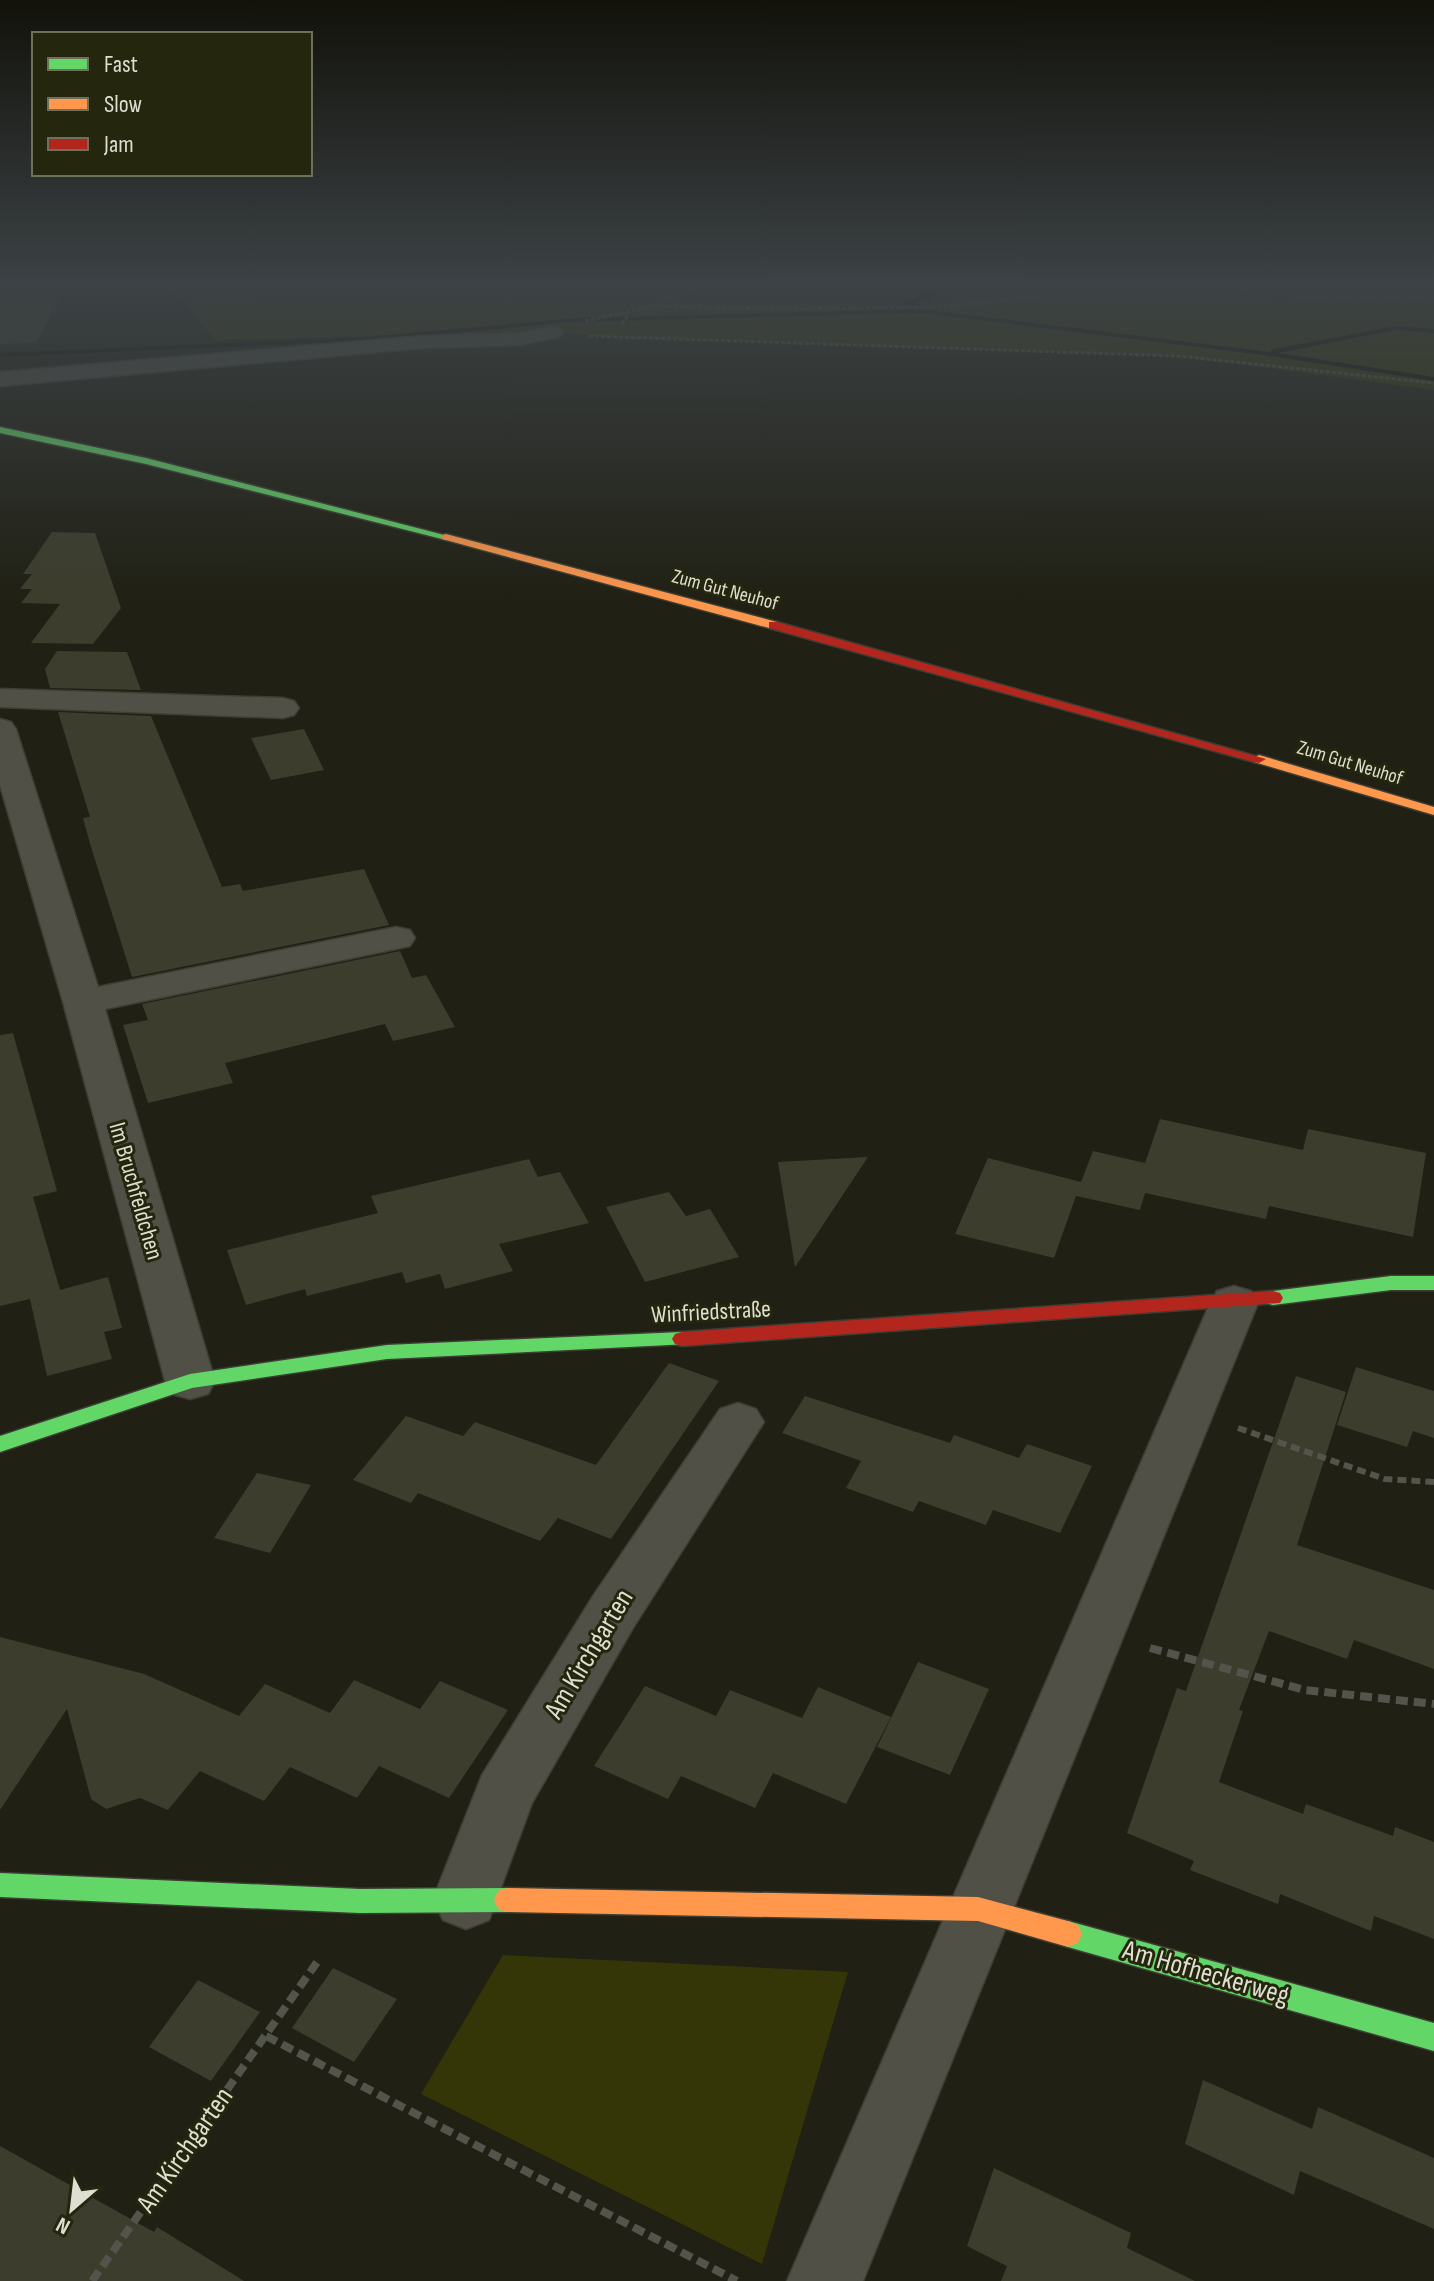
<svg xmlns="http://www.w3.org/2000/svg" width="1434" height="2281" viewBox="0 0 1434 2281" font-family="'Sofia Sans Condensed',sans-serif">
<rect width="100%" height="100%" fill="#202014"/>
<path fill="#343607" d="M172 283H1434V390L1178 356 602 337 548 331 214 340Z
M503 1955 848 1972 762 2264 421 2094Z"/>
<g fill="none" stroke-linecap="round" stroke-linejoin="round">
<path fill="#0c0d03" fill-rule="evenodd" d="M949 283H955L957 286 932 295 931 299 913 303 920 304V308L899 303 924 296 925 292 949 285Z
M920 309 1270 352 1274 349 1396 326 1434 329V333L1396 330 1278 353 1434 377V381L1264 355 920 313 576 322 365 341 0 357V353L365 337 576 318Z"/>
</g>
<path fill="#3c3d2c" d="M66 287 36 343 0 344V291Z
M52 532 95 533 121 608 93 644 31 643 60 604 21 603 32 589H20L32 574H23Z
M57 651 127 652 141 690 50 688 45 669Z
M58 712 151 716 222 887 240 884 243 891 364 869 389 925 132 977 91 847 83 818 90 817Z
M304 729 324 770 271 780 251 738Z
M400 951 412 978 426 975 455 1027 393 1041 385 1024 225 1063 233 1083 148 1103 123 1025 148 1020 142 1004Z
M13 1033 57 1191 33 1197 60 1290 108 1277 122 1328 104 1332 112 1359 47 1376 30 1299 0 1306V1035Z
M1160 1119 1303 1150 1308 1129 1426 1153 1413 1237 1269 1206 1266 1219 1145 1193 1140 1210 1076 1196 1054 1258 955 1234 988 1158 1081 1182 1093 1151 1145 1163Z
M868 1157 795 1267 778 1162Z
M529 1159 538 1177 560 1172 589 1223 499 1244 513 1271 445 1289 440 1274 406 1283 402 1272 307 1296 305 1289 246 1305 227 1250 378 1213 371 1196Z
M669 1192 686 1216 710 1209 739 1257 645 1282 606 1207Z
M669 1363 719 1381 611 1539 558 1518 540 1541 418 1493 411 1503 353 1480 406 1416 463 1436 475 1422 596 1465Z
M1356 1367 1434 1391V1438L1413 1431 1407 1447 1337 1425Z
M1296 1376 1346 1392 1297 1545 1434 1590V1669L1354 1640 1347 1659 1269 1631 1239 1710 1243 1711 1219 1782 1303 1814 1306 1804 1393 1836 1395 1827 1434 1842V1939L1374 1916 1371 1931 1280 1894 1278 1904 1190 1870 1194 1861 1127 1833 1177 1688 1186 1691Z
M805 1396 950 1443 954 1435 1019 1458 1027 1444 1092 1466 1060 1533 993 1510 986 1525 919 1501 913 1512 846 1488 861 1461 782 1433Z
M257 1473 311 1485 270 1553 214 1538Z
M0 1637 144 1674 239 1716 265 1684 330 1713 354 1680 420 1709 440 1681 508 1710 449 1798 379 1766 357 1798 290 1767 264 1801 200 1771 168 1810 140 1798 106 1809 91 1799 67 1709 0 1810Z
M918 1662 989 1689 950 1775 877 1747Z
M645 1686 716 1716 730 1690 802 1718 818 1687 891 1717 846 1804 773 1773 755 1808 681 1776 668 1799 594 1766Z
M333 1968 397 1999 354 2062 292 2028Z
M198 1980 260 2012 211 2081 149 2047Z
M1203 2080 1312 2129 1318 2107 1434 2158V2229L1300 2171 1294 2195 1185 2144Z
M0 2146 154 2232 157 2227 244 2281H0Z
M994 2168 1131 2233 1127 2248 1195 2281H1001L1007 2266 967 2246Z"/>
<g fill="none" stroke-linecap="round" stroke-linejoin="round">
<defs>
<path id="street" d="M552 327 559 329 563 333 559 337 519 345 423 348 0 386V372L423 336 519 333Z
M0 689 283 698 294 701 299 708 294 715 283 718 0 707Z
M0 719 11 722 16 729 98 987 396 927 410 930 415 938 410 946 396 949 105 1009 215 1381 208 1394 190 1399 172 1394 165 1381 63 1002 0 785Z
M1234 1286 1251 1291 1258 1303 863 2281H787L1210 1303 1217 1291Z
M738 1403 756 1409 764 1422 633 1628 532 1803 489 1920 466 1929 443 1920 433 1899 482 1775 593 1596 720 1409Z"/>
<path id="fast" d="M0 427 146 458 452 537 446 540 146 464 0 433Z
M1391 1276H1434V1290H1391L1273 1305 1266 1303 1263 1298 1266 1293 1273 1291Z
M682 1332 689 1334 692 1339 689 1344 387 1359 192 1388 0 1452V1436L190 1374 387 1345Z
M0 1873 360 1889 507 1888 516 1891 520 1900 516 1909 507 1912 360 1913 0 1897Z
M1068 1921 1434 2023V2051L1068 1947 1058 1943 1054 1934 1058 1925Z"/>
<path id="slow" d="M446 534 777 622 779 625 769 628 442 539V535Z
M1259 755 1434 807V815L1254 762 1252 759Z
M507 1888 978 1897 1068 1921 1078 1925 1082 1934 1078 1943 1068 1947 978 1921 507 1912 498 1909 494 1900 498 1891Z"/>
<path id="jam" d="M769 622H777L1266 759 1259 763 1254 762 769 628Z
M1273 1291 1280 1293 1283 1298 1280 1303 682 1346 675 1344 672 1339 675 1334 682 1332Z"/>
</defs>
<use href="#street" stroke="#3c3d33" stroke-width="3"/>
<use href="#fast" stroke="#3c3d33" stroke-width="3"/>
<use href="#slow" stroke="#3c3d33" stroke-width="3"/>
<use href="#jam" stroke="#3c3d33" stroke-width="3"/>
<path stroke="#53544b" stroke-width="3" stroke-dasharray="4 2" stroke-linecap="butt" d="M1175 283H1194
M1193 283 1313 298H1434
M1204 283H1259
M1318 283 1434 285
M656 306C744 309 832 309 921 307 986 305 1052 294 1116 283
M585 321 656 306 680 291 726 283
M622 324 630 312
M589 336 1178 356 1434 383"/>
<path stroke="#53544b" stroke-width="6" stroke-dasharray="9 5" stroke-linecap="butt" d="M1238 1428 1385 1479 1434 1482"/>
<path stroke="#53544b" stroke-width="8" stroke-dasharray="12 6" stroke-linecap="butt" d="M1150 1648 1305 1690 1434 1704
M266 2036 737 2281
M92 2281 320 1958"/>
<use href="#street" fill="#505046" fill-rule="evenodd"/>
<use href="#fast" fill="#63d668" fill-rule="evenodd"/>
<use href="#slow" fill="#ff974d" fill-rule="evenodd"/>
<use href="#jam" fill="#b3261e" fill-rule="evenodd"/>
</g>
<linearGradient id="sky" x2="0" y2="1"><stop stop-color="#12120b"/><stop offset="0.47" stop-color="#3c4245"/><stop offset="1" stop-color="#3c4245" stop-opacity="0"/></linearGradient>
<rect width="1434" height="602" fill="url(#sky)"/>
<g text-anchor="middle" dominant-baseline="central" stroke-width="6" stroke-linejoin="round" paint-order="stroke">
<g font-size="20" fill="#dedfd1" stroke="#25260e">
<text transform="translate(725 590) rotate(15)">Zum Gut Neuhof</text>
<text transform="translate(1350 763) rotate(17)">Zum Gut Neuhof</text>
</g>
<g font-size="24" fill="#dedfd1" stroke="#25260e">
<text transform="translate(136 1191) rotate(74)">Im Bruchfeldchen</text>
<text transform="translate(711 1312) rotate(-3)">Winfriedstraße</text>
</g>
<g font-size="28" fill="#dedfd1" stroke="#25260e">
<text transform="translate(589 1654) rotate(-59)">Am Kirchgarten</text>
<text transform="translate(1206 1973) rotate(16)">Am Hofheckerweg</text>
<text transform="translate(185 2150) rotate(-55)">Am Kirchgarten</text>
</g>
</g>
<rect x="32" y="32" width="280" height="144" fill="#25260e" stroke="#6f705c" stroke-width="2"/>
<rect x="48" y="58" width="40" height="12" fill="#63d668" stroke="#6f705c" stroke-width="2"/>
<text x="104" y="72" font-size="24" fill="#dedfd1">Fast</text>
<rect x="48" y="98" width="40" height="12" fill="#ff974d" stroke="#6f705c" stroke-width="2"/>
<text x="104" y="112" font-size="24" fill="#dedfd1">Slow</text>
<rect x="48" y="138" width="40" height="12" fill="#b3261e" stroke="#6f705c" stroke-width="2"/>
<text x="104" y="152" font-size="24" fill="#dedfd1">Jam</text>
<g transform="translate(72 2209) rotate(208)" stroke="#25260e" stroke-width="6" paint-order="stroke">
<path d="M0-6L14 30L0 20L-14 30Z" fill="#dedfd1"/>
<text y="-12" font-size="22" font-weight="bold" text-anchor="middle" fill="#dedfd1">N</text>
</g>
</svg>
